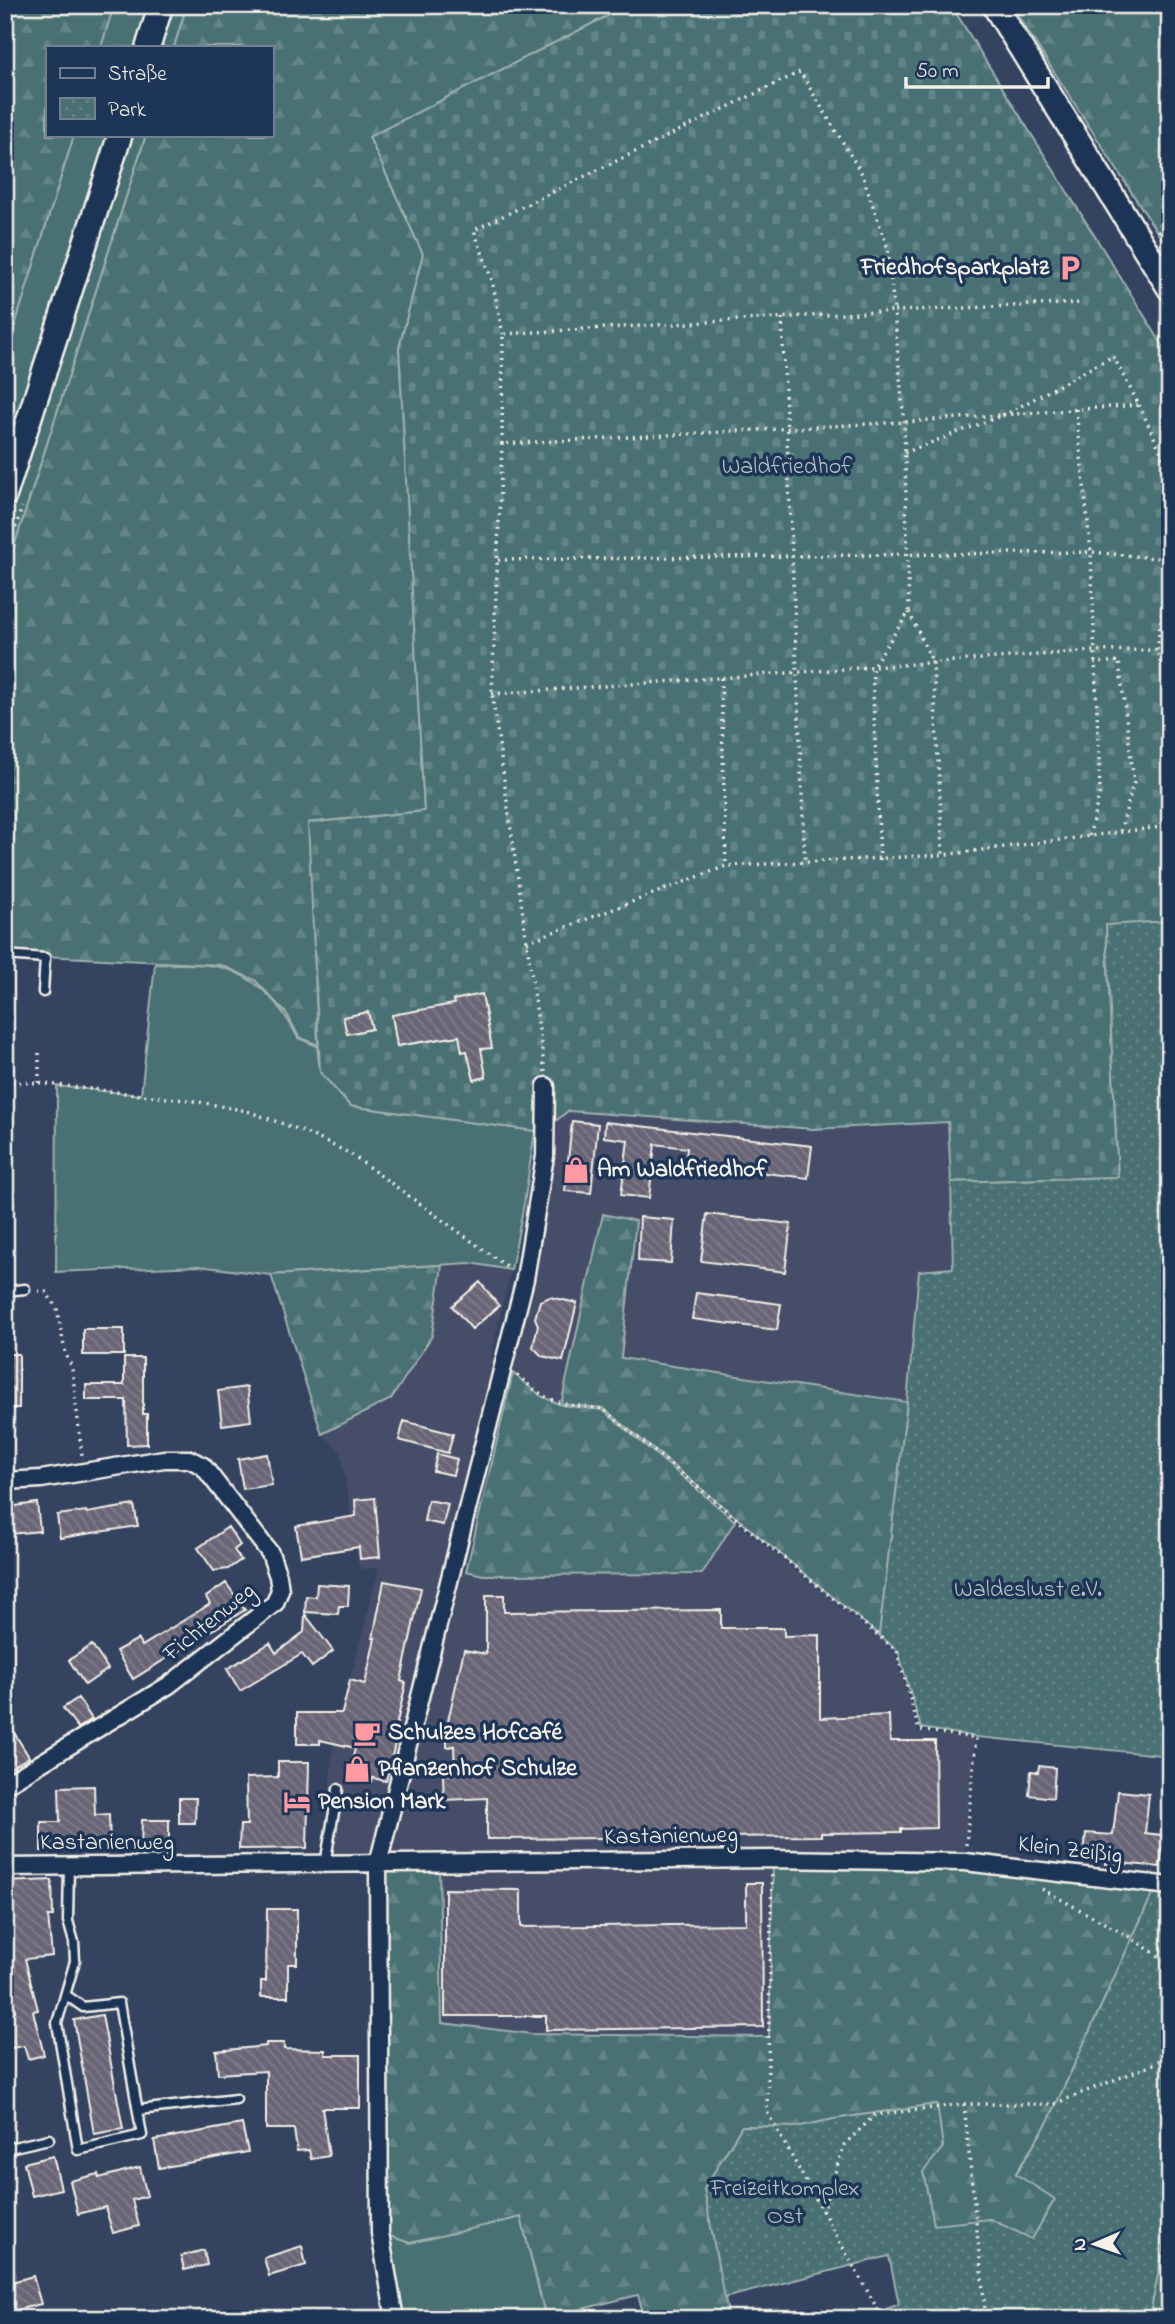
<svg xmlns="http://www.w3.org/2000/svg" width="1175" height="2324" viewBox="0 0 1175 2324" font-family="'Indie Flower',sans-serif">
<defs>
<pattern id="forest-firs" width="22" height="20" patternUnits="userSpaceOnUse" patternTransform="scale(1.75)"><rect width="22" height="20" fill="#497073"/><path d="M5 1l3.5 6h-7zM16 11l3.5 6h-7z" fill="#648587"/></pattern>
<pattern id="cemetery-stones" width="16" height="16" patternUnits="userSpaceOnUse" patternTransform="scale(1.75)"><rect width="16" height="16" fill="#497073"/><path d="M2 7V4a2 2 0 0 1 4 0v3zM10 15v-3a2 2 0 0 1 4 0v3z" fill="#648587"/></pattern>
<pattern id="park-dots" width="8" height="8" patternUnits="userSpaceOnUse" patternTransform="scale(1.75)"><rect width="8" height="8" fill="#497073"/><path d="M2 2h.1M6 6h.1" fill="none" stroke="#648587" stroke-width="1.8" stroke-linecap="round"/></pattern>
<pattern id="building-back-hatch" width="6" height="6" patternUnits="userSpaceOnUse" patternTransform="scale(1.75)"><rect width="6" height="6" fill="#6a6576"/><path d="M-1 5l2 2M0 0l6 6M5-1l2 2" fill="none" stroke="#807c8a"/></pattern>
</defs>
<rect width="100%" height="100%" fill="#344360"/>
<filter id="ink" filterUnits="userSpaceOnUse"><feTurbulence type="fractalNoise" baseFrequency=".0143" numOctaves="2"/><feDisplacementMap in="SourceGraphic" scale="14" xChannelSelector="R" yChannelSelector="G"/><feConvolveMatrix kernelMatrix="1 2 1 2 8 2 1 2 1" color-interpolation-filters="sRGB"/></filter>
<g filter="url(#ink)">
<path fill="#444d67" d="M567 1111 814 1129 948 1122 953 1268 919 1271 907 1402 620 1358 636 1221 602 1215 561 1404 541 1396 505 1364 547 1128Z
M470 1263 511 1270 491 1357 503 1363 455 1569 483 1575 702 1574 735 1521 895 1652 918 1732 974 1739 964 1862 323 1863 333 1745 379 1568 359 1569 341 1453 322 1434 391 1399 432 1336 442 1265Z
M772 1860 768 2036 532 2034 442 2024 439 1864Z"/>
<path fill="#497073" stroke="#9eb0ae" stroke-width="2" d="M114 5H160L147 47H101Z
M162 5H187L174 47H149Z
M74 135H119L5 489V357Z
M121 135H146L5 575V500Z
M155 964C176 965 200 962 220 967 257 976 282 1006 298 1038L317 1046 320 1072 350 1106 535 1131 524 1204 511 1270 470 1263 271 1275 199 1266 56 1272 57 1086 141 1095Z
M521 2217 546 2319H396L381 2233 410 2243Z"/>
<path fill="url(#forest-firs)" stroke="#9eb0ae" stroke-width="2" d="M5 5H114L101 47H47V135H74L5 357Z
M187 5H629L369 137 423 254 399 348 424 811 309 823 318 1045 299 1037 287 1014 255 980 221 965 5 954V575L146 135H271V47H174Z
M1011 5H1170V252Z
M603 1214 636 1221 621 1358 907 1402 879 1635 603 1408 561 1404Z
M442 1265 432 1336 391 1399 322 1434 271 1275Z
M513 1373 541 1396 561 1405 603 1410 735 1521 702 1574 483 1575 466 1571Z
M773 1860 965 1863 1157 1884 1049 2120 1016 2173 1055 2199 1032 2240 990 2219 934 2226 923 2172 943 2147 936 2104 834 2119 797 2127 742 2126 704 2189 729 2319H645L638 2295 546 2318 521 2217 410 2243 381 2233 379 1865 439 1864 442 2023 532 2034 769 2037Z
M1170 2215V2319H1149Z"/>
<path fill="url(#cemetery-stones)" stroke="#9eb0ae" stroke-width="2" d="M629 5H951L1170 357V921L1106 926 1118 1177 951 1182 948 1122 814 1129 568 1111 547 1128 535 1131 350 1106 320 1072 308 823 424 811 399 348 423 254 369 137Z"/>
<path fill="url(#park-dots)" stroke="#9eb0ae" stroke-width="2" d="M1170 921V1756L977 1737 921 1728 898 1651 879 1635 907 1402 919 1271 953 1268 951 1182 1118 1177 1106 925Z
M1157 1884 1170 1886V2215L1149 2319H861L899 2304 889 2256 724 2298 704 2189 742 2126 797 2127 834 2119 937 2104 943 2147 923 2172 934 2225 990 2219 1032 2239 1055 2199 1016 2174 1049 2120Z"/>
<path fill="url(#building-back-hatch)" stroke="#f4f1e8" stroke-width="2" d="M482 994 492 1048 481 1049 486 1077 474 1080 467 1051 462 1052 459 1036 397 1046 392 1015 454 1004 453 1000Z
M368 1012 372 1029 347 1034 343 1017Z
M572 1121 598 1124 591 1193 565 1191Z
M605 1122 812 1146 808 1178 685 1164 687 1148 655 1144 649 1198 621 1195 628 1140 604 1137Z
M707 1214 791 1224 785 1272 701 1261Z
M640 1217 674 1220 671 1263 638 1261Z
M480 1282 499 1306 472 1329 452 1306Z
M696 1293 781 1304 777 1330 692 1319Z
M550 1297 577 1303 563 1361 542 1356 533 1347 538 1325 535 1318 540 1301Z
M83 1329H124V1355H83Z
M5 1354H19V1408H5Z
M124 1358H143V1414H147V1444L127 1445 126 1400H86V1385H124Z
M247 1387 251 1421 222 1425 218 1391Z
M404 1421 453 1434 448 1453 399 1440Z
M267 1454 272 1485 243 1489 238 1459Z
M437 1454 457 1459 453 1475 433 1471Z
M375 1498 380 1557 360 1559 359 1547 301 1556 296 1526 356 1516 355 1500Z
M428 1500 448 1504 443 1525 424 1521Z
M37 1503 40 1531 11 1534 8 1507Z
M134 1505 138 1526 60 1538 57 1515 86 1511 87 1513Z
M228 1527 240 1545 234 1550 241 1560 228 1569 214 1571 198 1548Z
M384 1581 421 1588 401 1681 406 1683 395 1731H398L386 1781 373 1778 372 1782 348 1779 355 1748 320 1740V1744H297V1713H342L350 1680 365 1684 375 1638H373Z
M226 1583 245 1610 133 1679 116 1651 138 1639 142 1646 210 1604 206 1597Z
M317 1584 349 1586 348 1606H339L338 1614 305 1612 306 1596 316 1597Z
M486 1595H504V1612L721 1610V1628H784V1636L820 1635V1718L889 1715 890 1741H935L936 1828 901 1829V1832L821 1833V1836L487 1839V1798L444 1800 443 1775 455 1774 454 1746 447 1747V1725L464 1650 486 1654Z
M305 1614 333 1651 312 1667 302 1654 240 1691 227 1669 270 1643 276 1653 304 1632Z
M92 1645 108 1669 85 1685 69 1660Z
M78 1698 92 1719 78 1728 63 1708Z
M5 1718 29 1757 10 1768 5 1760Z
M278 1762H309L307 1848 239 1849 240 1825H247L246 1778 278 1777Z
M1039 1766 1055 1768 1053 1798 1029 1795 1031 1771 1038 1772Z
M94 1786 95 1815 109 1814 110 1849 41 1851V1822H60L59 1787Z
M1118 1791 1149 1794 1145 1833 1170 1836V1851L1162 1850 1160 1867 1120 1863 1106 1864 1107 1856 1084 1854 1086 1833 1113 1835Z
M179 1798H196L195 1823H179Z
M142 1820H169V1847H141Z
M52 1880 53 1916H48L52 1956 25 1959 38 2010 33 2011 44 2055 28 2059 24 2046 5 2049V2013L15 2011 5 1971V1882Z
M746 1883H762L763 2027 546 2030V2016H445V1889L521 1890V1927L746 1924Z
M267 1909H297V1964H288V1997H261V1981H266Z
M102 2015 123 2129 94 2134 74 2020Z
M266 2043H284V2049L325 2050V2055H360V2108H322L329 2156 311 2159 309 2150 297 2151 294 2129H266V2071L218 2074 216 2051 266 2046Z
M242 2124 248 2152 159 2168 154 2140Z
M53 2156 61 2189 32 2196 24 2163Z
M140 2167 147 2196 132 2200 139 2226 113 2233 105 2207 78 2214 70 2181 98 2174 99 2178Z
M302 2246 306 2265 269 2276 264 2258Z
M204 2250 207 2265 184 2270 181 2256Z
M33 2276 41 2304 12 2311 5 2284Z"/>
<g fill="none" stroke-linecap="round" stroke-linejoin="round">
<defs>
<path id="lane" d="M5 955 45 958 43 992
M5 1291 25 1289
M325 1864 338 1789
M66 1995 83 2007 119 2003 142 2135 78 2150 57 2023 75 1961 74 1942 68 1921 69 1866
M138 2110 236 2099
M5 2149 49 2139"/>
<path id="street" d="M5 1481 41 1479 164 1459H189L203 1466 270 1553 278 1576 280 1590 275 1603 169 1685 5 1785
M5 1867 772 1859 965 1862 1170 1886
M395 2319 380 2233 378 1864 525 1279 545 1156 546 1086"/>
<path id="secondary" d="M994 5 1170 289
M148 47 161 5
M5 494 120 135"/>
</defs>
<use href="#lane" stroke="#f4f1e8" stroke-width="13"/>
<use href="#street" stroke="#f4f1e8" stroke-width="21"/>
<use href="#secondary" stroke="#f4f1e8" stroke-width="28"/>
<path stroke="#f4f1e8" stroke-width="3.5" stroke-dasharray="2 5" stroke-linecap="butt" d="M1158 232 1170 198
M782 318 805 863
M1139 405 1160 450 1170 486
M1076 409 1091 552 1100 791 1089 837
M502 444 503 334 894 311 888 249 862 174 800 72 474 230 492 280 503 334
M498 560 1091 552 1167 559
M5 561 22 507
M909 612 933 663 943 855
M1157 650 1170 547
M1094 663 1119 661 1134 782 1120 832
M721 678 726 866
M492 694 872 667 909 612 904 422 894 311 1083 303
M880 860 872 667 1093 651 1157 650 1169 696 1170 711
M527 942 726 866 943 855 1168 826 1170 810
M545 1072 492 694 502 444 904 422 1139 405 1113 356 1008 413 904 453
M5 1082 39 1083 194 1101 247 1111 300 1130 349 1153 509 1268
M39 1083V1048
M38 1291 46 1292 57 1308 65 1352 72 1368 82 1455
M517 1375C551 1405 559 1404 603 1409L897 1651 919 1730 976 1738 966 1846
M772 1875 767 2112 883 2319
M1042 1889 1128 1936 1170 1963
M964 2104 986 2319
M822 2212 844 2145 875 2115 964 2104H1054L1152 2065 1170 2053"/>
<use href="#lane" stroke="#1d3557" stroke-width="8"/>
<use href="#street" stroke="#1d3557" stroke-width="16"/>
<use href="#secondary" stroke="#1d3557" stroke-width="23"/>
</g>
</g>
<defs>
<symbol id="parking-bare" viewBox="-9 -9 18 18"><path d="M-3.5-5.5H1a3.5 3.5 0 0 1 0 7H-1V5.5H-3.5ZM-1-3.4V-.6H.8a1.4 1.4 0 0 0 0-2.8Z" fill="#ff9aa2" stroke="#1d3557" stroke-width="2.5" paint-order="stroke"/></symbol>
<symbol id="shop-bare" viewBox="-9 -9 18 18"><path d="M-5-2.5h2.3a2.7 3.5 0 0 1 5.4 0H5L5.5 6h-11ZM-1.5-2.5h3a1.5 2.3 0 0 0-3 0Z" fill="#ff9aa2" stroke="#1d3557" stroke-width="2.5" paint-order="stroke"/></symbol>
<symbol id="cafe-bare" viewBox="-9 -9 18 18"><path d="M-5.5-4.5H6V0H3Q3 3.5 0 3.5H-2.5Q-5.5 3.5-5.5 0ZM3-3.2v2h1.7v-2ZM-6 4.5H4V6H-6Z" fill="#ff9aa2" stroke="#1d3557" stroke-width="2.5" paint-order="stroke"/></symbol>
<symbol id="hotel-bare" viewBox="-9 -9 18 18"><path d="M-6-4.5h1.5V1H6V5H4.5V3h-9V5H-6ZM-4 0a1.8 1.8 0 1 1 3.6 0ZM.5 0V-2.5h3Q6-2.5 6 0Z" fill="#ff9aa2" stroke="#1d3557" stroke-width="2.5" paint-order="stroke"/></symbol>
</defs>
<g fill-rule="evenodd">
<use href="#parking-bare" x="1051" y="249" width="38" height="38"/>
<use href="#shop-bare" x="557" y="1151" width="38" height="38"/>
<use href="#cafe-bare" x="348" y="1714" width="38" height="38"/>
<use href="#shop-bare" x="338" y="1750" width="38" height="38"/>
<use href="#hotel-bare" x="278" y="1783" width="38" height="38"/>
</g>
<g text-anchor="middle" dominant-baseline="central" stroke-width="7" stroke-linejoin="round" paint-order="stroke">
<g font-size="24" font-weight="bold" fill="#f4f1e8" stroke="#1d3557" text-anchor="start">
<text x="1049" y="268" text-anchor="end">Friedhofsparkplatz</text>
<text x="597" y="1170">Am Waldfriedhof</text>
<text x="388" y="1733">Schulzes Hofcafé</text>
<text x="378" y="1769">Pflanzenhof Schulze</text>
<text x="318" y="1802">Pension Mark</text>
</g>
<g font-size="24" fill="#b8c4bf" stroke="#1d3557">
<text x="787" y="467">Waldfriedhof</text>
<text x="1028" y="1590">Waldeslust e.V.</text>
<text x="785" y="2189">Freizeitkomplex<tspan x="785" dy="28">Ost</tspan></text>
</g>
<g font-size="24" fill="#f4f1e8" stroke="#1d3557">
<text transform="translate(210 1623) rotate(-39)">Fichtenweg</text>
<text transform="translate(671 1837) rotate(-1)">Kastanienweg</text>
<text x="107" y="1843">Kastanienweg</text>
<text transform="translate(1070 1851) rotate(7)">Klein Zeißig</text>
</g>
</g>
<rect width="1175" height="2324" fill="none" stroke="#1d3557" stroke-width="28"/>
<rect x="14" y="14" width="1147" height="2296" fill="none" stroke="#f4f1e8" stroke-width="2.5" filter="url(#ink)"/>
<rect x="46" y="46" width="228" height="91" fill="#1d3557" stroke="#738091" stroke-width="2"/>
<rect x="60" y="68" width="35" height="10" fill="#1d3557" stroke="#738091" stroke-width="2"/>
<text x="108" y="80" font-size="21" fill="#f4f1e8">Straße</text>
<rect x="60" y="98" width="35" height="21" fill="url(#park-dots)" stroke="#738091" stroke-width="2"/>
<text x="108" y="116" font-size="21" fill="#f4f1e8">Park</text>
<g transform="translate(1095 2244) rotate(268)" stroke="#1d3557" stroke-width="5" paint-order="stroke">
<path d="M0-5L12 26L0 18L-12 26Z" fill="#f4f1e8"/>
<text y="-10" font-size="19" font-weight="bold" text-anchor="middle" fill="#f4f1e8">N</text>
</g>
<path d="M906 77v10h142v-10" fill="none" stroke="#f4f1e8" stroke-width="3.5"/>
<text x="916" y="77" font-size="21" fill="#f4f1e8" stroke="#1d3557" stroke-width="5" paint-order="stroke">50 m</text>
</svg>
